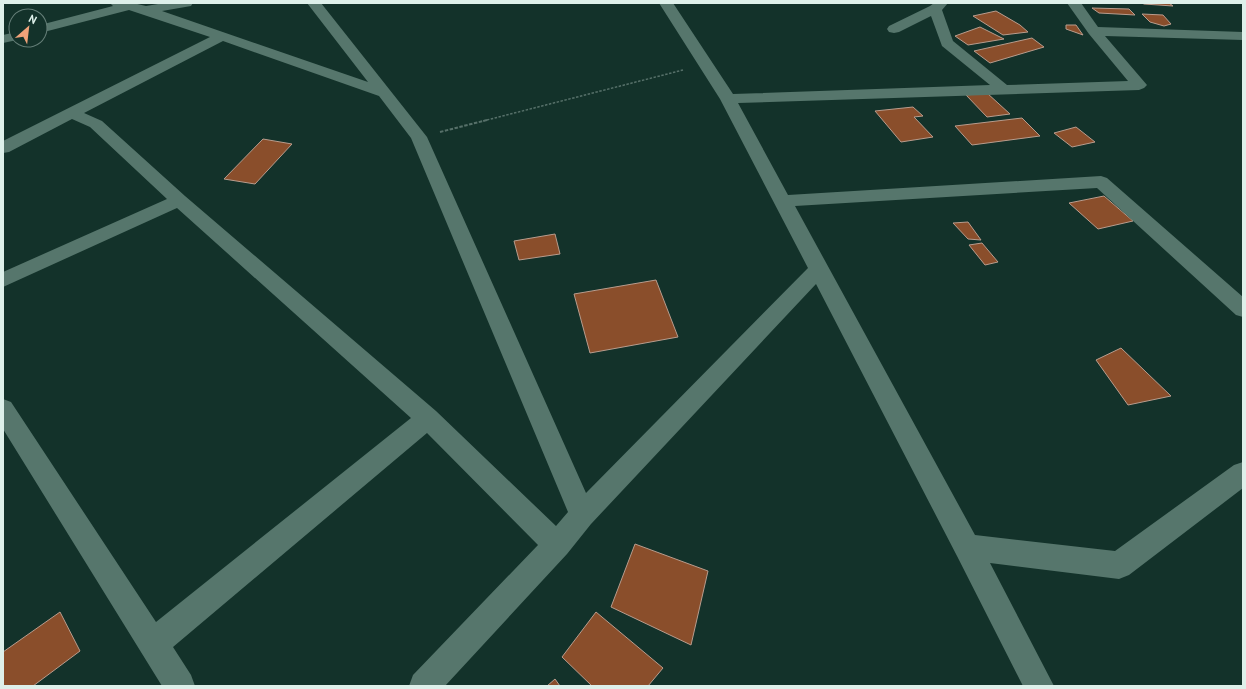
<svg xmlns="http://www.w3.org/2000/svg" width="1246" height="689" viewBox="0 0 1246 689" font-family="'PT Sans',sans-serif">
<rect width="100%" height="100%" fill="#13322a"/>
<path fill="#8a4e2b" stroke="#b89c8d" d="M1142 3H1169L1173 6 1144 4Z
M1092 8 1129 9 1135 15 1099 13Z
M996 11 1020 25 1028 32 1003 35 973 16Z
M1142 14 1163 15 1171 24 1164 26 1150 22Z
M1066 25H1076L1083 35 1066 29Z
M980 27 1004 39 968 45 955 36Z
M1032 38 1044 47 990 63 974 51Z
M987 93 1010 114 987 117 966 95Z
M913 107 923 116 914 117 933 137 901 142 875 111Z
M1022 118 1040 136 972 145 955 126Z
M1076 127 1095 142 1072 147 1054 133Z
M263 139 292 144 255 184 224 179Z
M1104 196 1133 221 1098 229 1069 203Z
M968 222 981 240 968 239 953 223Z
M555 234 560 254 519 260 514 241Z
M982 243 998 262 985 265 969 245Z
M656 280 678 337 590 353 574 294Z
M1121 348 1171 396 1128 405 1096 360Z
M635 544 708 571 691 645 611 607Z
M60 612 80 651 33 686H3V652Z
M596 612 663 668 648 686H592L562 657Z
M555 679 560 686H547Z"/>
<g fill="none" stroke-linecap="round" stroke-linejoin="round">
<path stroke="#567069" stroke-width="1.5" stroke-dasharray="2.5 1.5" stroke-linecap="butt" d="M483 121 683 70"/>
<path stroke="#567069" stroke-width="2" stroke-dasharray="3.5 1.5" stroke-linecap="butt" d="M440 132 487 120"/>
<path fill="#56766c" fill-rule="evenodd" d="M110 3H133L146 6 164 3H193L191 6 162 11 368 82 307 3H321L427 137 586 493 808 268 720 99 659 3H673L733 94 990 85 942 46 931 16 899 32 894 33 889 32 887 29 889 26 930 6 934 3H948L942 10 953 41 1007 85 1128 81 1089 34 1067 3H1081L1098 27 1243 32V40L1105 36 1147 85 1144 88 1139 90 738 103 788 195 1101 176 1107 178 1243 297V317L1236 315 1097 188 795 206 975 535 1115 551 1234 465 1243 462V488L1129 575 1119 579 990 563 1054 686H1023L957 556 816 284 591 524 567 554 445 686H409L413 675 538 545 427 433 173 647 191 675 195 686H162L3 429V399L11 402 156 622 411 418 177 208 3 287V272L167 199 90 127 72 119 9 152 3 153V141L210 37 129 10 40 33V25L113 6ZM223 41 379 96 411 138 568 512 556 526 436 411 185 196 102 121 84 113Z
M16 32 17 40 3 43V35Z"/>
</g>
<rect width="1246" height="689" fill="none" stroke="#def0ea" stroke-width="8"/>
<g transform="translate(28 28) rotate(28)"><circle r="19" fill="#13322a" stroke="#647e77"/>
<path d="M0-3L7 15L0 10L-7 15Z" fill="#f0a279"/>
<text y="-6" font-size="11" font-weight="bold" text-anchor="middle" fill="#def0ea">N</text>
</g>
</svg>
